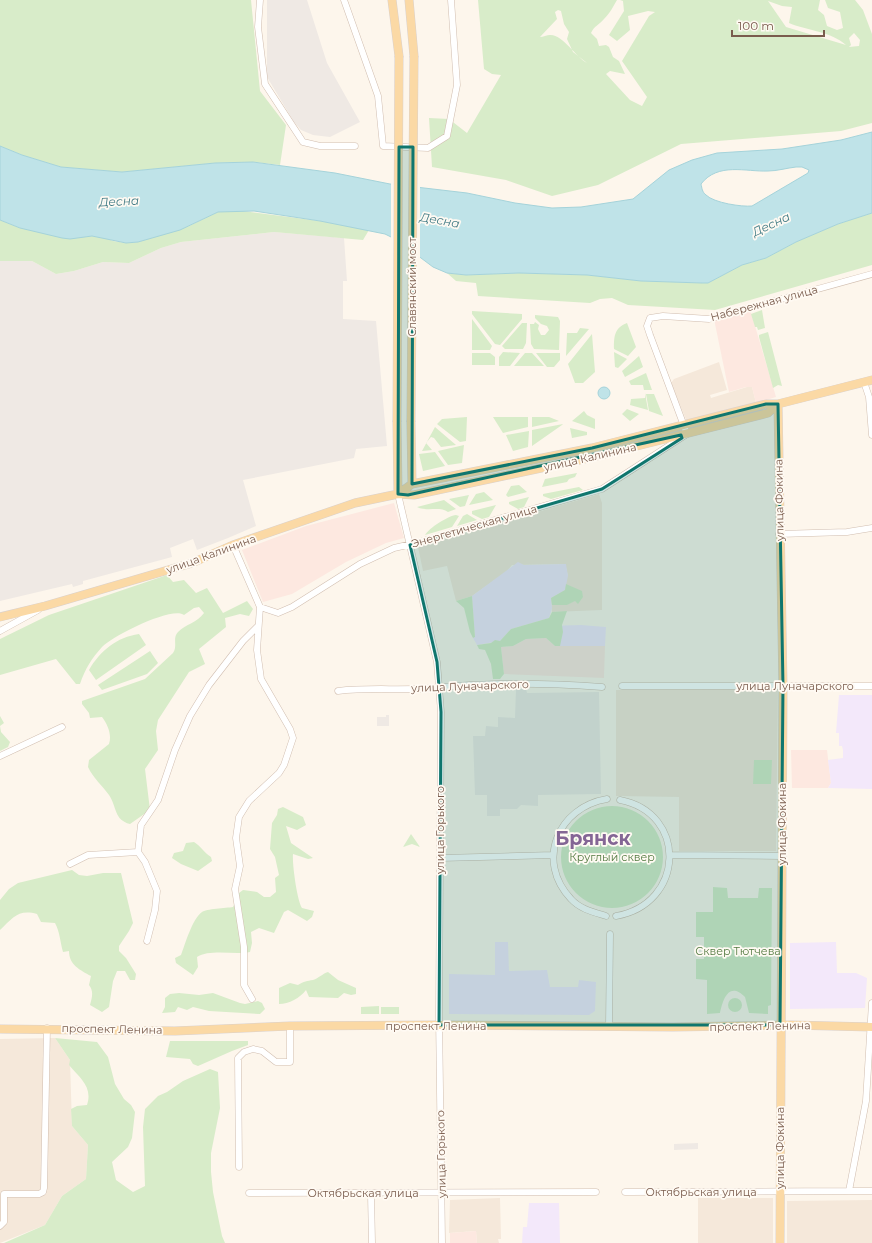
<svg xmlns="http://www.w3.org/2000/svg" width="872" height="1243" viewBox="0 0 872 1243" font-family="Montserrat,sans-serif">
<rect width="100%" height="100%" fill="#fdf6ec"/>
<path fill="#f5e8da" d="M719 362 727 390 710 395 711 398 747 387H752L756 403 687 422 671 383 674 379Z
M599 494 602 503V610L552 612 551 598 565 590 566 577 568 576 565 564 512 565 506 572 472 596 456 601 447 566 423 571 418 547Z
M778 689 776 851H679V797L616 796V690Z
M55 1038 70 1060 72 1126 88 1145 86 1179 62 1196 45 1225 0 1243V1039Z
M500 1198 501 1239H498L499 1243H477L476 1231 449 1233 450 1200Z
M698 1198H773V1243H698Z
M872 1200V1243H787V1201Z"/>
<path fill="#fde8e0" d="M750 309 776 397 756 403 752 387H746L729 392 714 319Z
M394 503 404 538 386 543 346 562 292 594 263 602 242 550 306 526Z
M546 638 555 646H605L604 678 504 674 501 647 513 646 526 639Z
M791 750H827L831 783 828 788H792Z
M476 1231 477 1243H450V1233Z"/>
<path fill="#efe9e4" d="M267 0H307L327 63 360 122 330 137 313 135 301 130 294 122 267 77Z
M274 232 344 238 347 281H343V319L376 321 387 446 356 449 354 458 243 480 256 526 228 538 197 550 193 539 170 548 172 557 83 581V584L73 587 72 584 0 601V261H32L56 274 74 271 103 262 129 263 161 248 181 242Z
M516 689H526L527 693 599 692 601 794 538 795V806L521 805 517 809H500V816H487V795H475L473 736H485L486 726 498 727V717L515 718Z
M386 715H389V726H377V717H386Z
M698 1143V1149L674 1150V1144Z"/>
<path fill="#f3e8fa" d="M518 562 524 565 566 564 568 576 565 590 551 598 552 608 549 618 511 629 500 641 477 645 473 638 475 637 472 596Z
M581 625 606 627 605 646H555L547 626Z
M839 695H872V789L828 788 831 783 828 760 843 758V750L842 746H839V733H836Z
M495 942H508L509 971 547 970 550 987H578L579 980 596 982 595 1011 589 1015 449 1014V974L495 975Z
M836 942 837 973H856L867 978 865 1008 790 1009V943Z
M529 1203H559L560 1243H522L523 1227H527Z"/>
<path fill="#d8ecc9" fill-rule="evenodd" d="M0 0H251L260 91 286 125 280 165 253 162 215 163 122 172 61 167 22 155 0 146Z
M478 0H617C613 7 610 13 604 19 599 25 594 26 591 33L597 39 599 46 606 45 609 47 613 57 619 61 625 74 610 71 606 74 630 100 642 106 647 97 622 61 649 16 655 12 648 11 628 16 630 30 617 41 609 35 624 11 623 1 620 0H820L818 10 824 15 827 26 837 30 843 28 840 12 828 8 825 0H855L863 10 872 34V123L841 131 681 144 598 185 552 196 506 180 432 167 429 118 449 119 467 133 501 75 492 74 484 69ZM768 1 782 6 792 7 789 23C808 31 830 31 846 45L786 27ZM558 10 561 11 564 24 569 32 567 39 573 52 587 63C576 57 562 34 550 35 547 35 543 37 540 37L557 19 555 12ZM854 33 860 40 859 46 849 47 851 45 849 38Z
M235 210 320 221 369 230 363 240 274 232 181 242 161 248 129 263 103 262 74 271 56 274 32 261H0V220L20 228 81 237 92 236 104 237 113 241 126 243 138 242 189 226 218 212Z
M872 213V265L715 310 628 305 612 298 600 299 590 303 478 296 476 283 456 281 447 273 466 275 519 273 587 275 641 281 708 283 742 265 766 258 796 242 838 224Z
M762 310 765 328 758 330 757 327H755L751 314Z
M472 311 522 314V319L500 345 495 344 472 314Z
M535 315 558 317 560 321 559 350 534 349 531 344 530 324H534L535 322 539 325 538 329 541 335H545L549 330 547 326 541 324 535 318Z
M472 319 492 346 490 350H472Z
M522 323H527L526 343 523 349H505L502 346Z
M627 323 636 347 628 356 614 349C614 337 614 328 627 323Z
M580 328 589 329 566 356 567 333H577Z
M768 332 782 386 778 385 773 388 759 337V335Z
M592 334 595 372 583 383H575L568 364Z
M503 352 520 353 510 366H499V357Z
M614 352 627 359 618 368 615 367Z
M472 353H490L495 357V365H472Z
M525 353H532L544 366H514Z
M536 353H560V360L554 367H547Z
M639 356 643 367 625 377 622 371Z
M646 373 652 390H644L643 385H631L629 381Z
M645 393 648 410 630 405 631 399 645 398Z
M646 394H654L663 416 649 411Z
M627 409 639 414 630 421 622 414Z
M584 411 587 415 595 419V429L572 421Z
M467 417 466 441 460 442 437 424 442 419Z
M493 417H528V427L503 433Z
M532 417H549L559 421 532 427Z
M563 424 562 425 532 446V430Z
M435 427 456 445 441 447 434 438 431 437 426 443 432 450 422 451Z
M570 428 587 432V435L572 438Z
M529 431 528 447 513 451 506 435Z
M464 445 462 463 448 465 438 451Z
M435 452 445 466 423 471 419 454Z
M577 473 575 477 569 479 567 482 542 487 545 479Z
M519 485 527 492 508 497 506 495 511 486Z
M579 487 583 490 551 499 543 496V494Z
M484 492 493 500 469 505 476 494Z
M469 495 465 506 460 507 449 499Z
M529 497 524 507 518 509 509 504V502Z
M444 500 456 509 448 512C440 506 427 512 417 507Z
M496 505 489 517 482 519 472 514V511Z
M467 514 477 520 457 526 463 516Z
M456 515 459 516 452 527 425 535C429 528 448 516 456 515Z
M167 575 173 582 184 580 196 593 207 588 223 613 247 601 253 609 249 616 240 614 225 618 226 627 199 649 205 664 189 672 158 720 156 731 158 750 145 769 150 810 130 824C114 820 117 807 109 795 102 785 93 778 88 767L89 760 109 744C112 735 108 725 102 717L90 718 89 713 82 704V701L145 679 173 653C178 646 172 638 178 632 186 624 197 623 204 613L199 607 194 608 184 615C172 606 113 636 102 647 92 658 85 669 80 684H76L56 659 0 675V639L49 615Z
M566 584 582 591 583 597 578 604 575 601 567 605H552L551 598 565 590Z
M472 596 475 637 473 638 470 632 464 608 456 601Z
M567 611 562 625 563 632 560 646H555L546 638 526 639 513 646 501 647 504 674 500 679H493L491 664 485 650 479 649 477 645 491 643 495 640 500 641 511 629 549 618 552 612Z
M139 634 146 645 96 680 89 670C100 651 117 637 139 634Z
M150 651 158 663 147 674 102 690 98 685Z
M0 716 4 723 0 726 1 732 10 742 8 747 0 751Z
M754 760H772L771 784H753Z
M561 857a51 51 0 1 1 102 0a51 51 0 1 1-102 0Z
M283 807 303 817 306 825 297 830 286 826 291 843 313 858 308 859 293 854C292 863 297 900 302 908L314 911 312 917 307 921 288 910 284 912 274 933 259 928 251 932 252 943 250 952C235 955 209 949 197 957L198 967 193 975 176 963 175 958 181 955C185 945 192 919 202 912 206 909 226 908 233 907L239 893 243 890 257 892 264 897H270L276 892 275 878 279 875 275 857 270 849 272 823 277 815 278 809Z
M411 834 420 847 412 844 403 847Z
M194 842C201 846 204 853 211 857L212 861 198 871 181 864 172 858 174 853 183 851 186 843Z
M72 870 79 875 87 876 103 873H121L133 923 129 931 119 946V951L126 958 136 974 135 980H130L125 971H117L113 981 109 1007 102 1012 90 1005C92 997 94 992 89 985L91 976C80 970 69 965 69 951L63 952C60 942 60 932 55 923L41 922 37 914C18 909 13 918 0 930V900L9 889 18 883Z
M713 887 727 888 728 898H758L759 888H772L771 1005 768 1006V1014L749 1013 745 997C729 981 723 999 720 1013L707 1014V980L696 979V959H704V937H696V912H713Z
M328 972 338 980 356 988V994L351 995 344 993 338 998 309 997 306 990C300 998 289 1004 279 1004V988L290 983 298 985C304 981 307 981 313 980 319 978 322 974 328 972Z
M179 993 199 995 213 993 240 1003 245 1004 258 1001 262 1003 265 1009 260 1014 209 1011 193 1007 187 1010 178 1007 175 1012 162 1013 165 1007V998L170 994Z
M728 1005a7 7 0 1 1 14 0a7 7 0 1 1-14 0Z
M379 1006V1014H361V1007Z
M381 1007H399V1014H381Z
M55 1038 97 1042 108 1057 115 1084 124 1099 131 1105 135 1112 132 1138 128 1147 112 1162 116 1180 133 1192 145 1186 143 1127 145 1109 158 1096 167 1092 183 1081 210 1069 218 1072 220 1108 211 1153V1172L213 1192 222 1236 225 1243H4L45 1225 62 1196 86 1179 88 1145 72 1126 71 1109 77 1106 87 1105C93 1087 80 1078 69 1065L70 1060Z
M170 1041H248V1045L232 1051 198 1066 193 1064 190 1059 166 1057Z"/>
<path fill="#bfe3e8" stroke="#a5d3da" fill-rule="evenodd" d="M872 132V213L838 224 796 242 766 258 742 265 708 283H702L641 281 587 275 519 273 466 275 447 273 433 267 397 240 385 234 320 221 254 211 218 212 180 230 138 242 126 243 92 236 70 239 62 238 20 228 0 220V146L22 155 61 167 122 172 215 163 253 162 335 173 390 184 467 193 515 203 552 208 581 207 633 199 669 170 692 160 717 153 782 149 841 140ZM796 167H802L809 170 808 173 752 206C742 207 714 203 706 195 702 192 702 188 701 184 718 162 746 172 768 171 777 171 787 168 796 167Z
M598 393a6 6 0 1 1 12 0a6 6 0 1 1-12 0Z"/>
<path fill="#fdf6ec" d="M391 182 420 184V259L391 240Z"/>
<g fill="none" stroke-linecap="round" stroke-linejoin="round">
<defs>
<path id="minor" d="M260 0 258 27 265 84 303 142 320 146H355
M344 0 378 96 383 146 428 148 447 136 457 85 451 0
M864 382 869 397 872 435
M398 494 437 662 441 712 439 1015 442 1243
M779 534 847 532 872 528
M233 545 260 607 257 650 261 679 290 729 293 738 284 765 279 773 249 801 239 817 236 838 240 866 235 889 244 947V985L252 999
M260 607 278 613 292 607 360 564 394 548 416 543 602 489 687 434 650 335 647 326 650 318 663 316 709 319 872 274
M0 631 38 610
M622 686H872
M338 691C370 687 402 691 433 688 489 682 546 683 602 687
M0 756 62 727
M670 855 782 856
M440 858 553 855
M70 864 88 855 138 852
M606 916C593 912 580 909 571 899 535 861 558 807 607 799
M616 916C685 904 688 813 620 800
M147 941 155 910 157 891 145 862 138 852 141 825 158 800 175 750 190 716 209 685 243 641 258 626
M872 1003 866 1101 849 1191H872
M609 1027 610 934
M239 1167 238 1058 244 1052 253 1049 262 1051 276 1062H290V1026
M625 1192 849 1191
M249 1193 596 1192
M371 1194 372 1243
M0 1226 4 1222V1194H39L43 1192 44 1188 47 1028"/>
<path id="major" d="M392 0 399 56
M409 0 414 56
M778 404 783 686 780 1243
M397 422 398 494
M411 422 412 484
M398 494 412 484 592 448 766 404H778L872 380
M0 617 45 606 192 563 233 545 355 503 398 494 414 495 593 457 768 413 778 404
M0 1029 175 1031 290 1026 439 1025 673 1027 791 1025 872 1027"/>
</defs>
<use href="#minor" stroke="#d1beb0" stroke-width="7"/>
<use href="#major" stroke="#dad1cd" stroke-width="9"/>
<use href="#minor" stroke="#fff" stroke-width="6"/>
<use href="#major" stroke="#fbd9a5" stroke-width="8"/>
<defs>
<path id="major-bridge" d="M397 422 399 56
M411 422 414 56"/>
</defs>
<use href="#major-bridge" stroke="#dad1cd" stroke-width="9" stroke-linecap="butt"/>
<use href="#major-bridge" stroke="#fbd9a5" stroke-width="8"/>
</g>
<path fill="#0f766e" fill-opacity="0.2" stroke="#0f766e" stroke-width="3" stroke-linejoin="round" d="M399 147H413L412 484 592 448 766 404H778L783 686 780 1025H439L441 712 437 662 410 545 602 489 682 438 681 435 408 495 398 494Z"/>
<g text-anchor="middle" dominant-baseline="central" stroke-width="3.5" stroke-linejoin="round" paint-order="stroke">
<g font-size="11" fill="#7a5c4d" stroke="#fffaf3">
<text transform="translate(412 287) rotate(-90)">Славянский мост</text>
<text transform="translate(764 303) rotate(-15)">Набережная улица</text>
<text transform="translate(590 457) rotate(-13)">улица Калинина</text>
<text transform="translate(779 500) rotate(-91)">улица Фокина</text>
<text transform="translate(474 526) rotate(-16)">Энергетическая улица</text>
<text transform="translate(211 554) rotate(-20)">улица Калинина</text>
<text transform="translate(470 686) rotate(-2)">улица Луначарского</text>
<text x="795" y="686">улица Луначарского</text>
<text transform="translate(782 824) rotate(-90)">улица Фокина</text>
<text transform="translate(440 830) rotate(-90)">улица Горького</text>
<text x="436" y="1026">проспект Ленина</text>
<text transform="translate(760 1026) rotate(-1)">проспект Ленина</text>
<text transform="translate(112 1029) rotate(1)">проспект Ленина</text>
<text transform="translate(780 1148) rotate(-90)">улица Фокина</text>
<text transform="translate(441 1154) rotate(-91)">улица Горького</text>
<text x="701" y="1192">Октябрьская улица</text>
<text x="363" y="1193">Октябрьская улица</text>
</g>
<g font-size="11" fill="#537a41" stroke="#fffaf3">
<text x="612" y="857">Круглый сквер</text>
<text x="738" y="951">Сквер Тютчева</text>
</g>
<g font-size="12" font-style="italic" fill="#437c86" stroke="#fffaf3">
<text transform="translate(119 201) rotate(-3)">Десна</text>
<text transform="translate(440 220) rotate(10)">Десна</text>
<text transform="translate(771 224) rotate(-25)">Десна</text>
</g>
<g font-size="19" font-weight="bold" fill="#846695" stroke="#fffaf3">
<text x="593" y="838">Брянск</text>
</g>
</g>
<path d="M732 30v6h92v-6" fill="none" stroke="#7a5c4d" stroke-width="2"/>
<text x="738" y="30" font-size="12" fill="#7a5c4d" stroke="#fffaf3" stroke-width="3" paint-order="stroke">100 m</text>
</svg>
